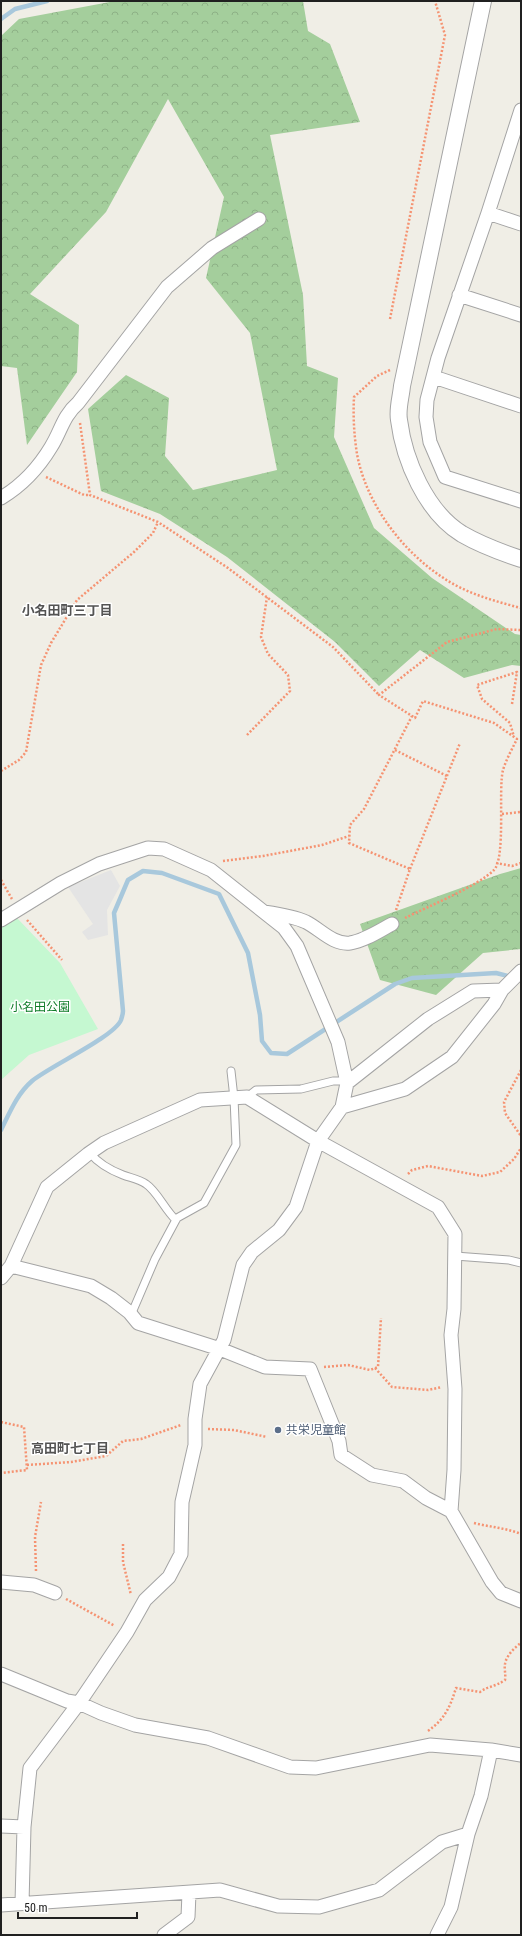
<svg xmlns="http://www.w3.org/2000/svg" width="522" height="1936" viewBox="0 0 522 1936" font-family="'Roboto Condensed','Noto Sans JP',sans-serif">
<defs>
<pattern id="forest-crowns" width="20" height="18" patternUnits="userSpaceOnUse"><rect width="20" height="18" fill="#a4ce9c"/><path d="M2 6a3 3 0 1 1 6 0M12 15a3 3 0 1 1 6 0" fill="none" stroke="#8db186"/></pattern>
</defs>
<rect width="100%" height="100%" fill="#f0eee6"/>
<path fill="url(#forest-crowns)" d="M115 1H303L308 31 330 44 360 122 270 135 303 295 307 366 338 378 334 437 374 528 432 578 515 634 521 635V666L512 665 464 678 420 650 379 686 335 642 227 557 160 514 101 491 88 409 126 375 169 398 165 456 193 490 277 470 250 333 206 278 224 197 168 99 106 212 30 294 79 325 77 372 27 445 17 368 1 366V36L19 19Z
M521 868V949L483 953 436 995 380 980 360 924 500 874Z"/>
<path fill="#c5f8d1" d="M17 918 60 963 98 1029 29 1055 1 1080V927Z"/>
<path fill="#e4e4e4" d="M111 870 120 886 107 910 108 935 88 940 82 932 93 924 68 887Z"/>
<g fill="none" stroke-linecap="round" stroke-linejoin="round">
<path stroke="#a8c8dc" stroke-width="4.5" d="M1 19 15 9 47 1
M1 1130C10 1112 17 1094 32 1081 50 1066 114 1037 121 1020 122 1017 123 1014 123 1011L114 913 128 880 143 871 162 873 219 894 248 953 260 1015 262 1041 271 1053 287 1054 395 984 412 978 496 973 512 977"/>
<defs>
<path id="service" d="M247 1097 256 1090 301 1089 333 1081H346
M90 1153C98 1163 110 1170 123 1175 131 1178 139 1179 146 1184 157 1191 165 1210 176 1220
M455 1256 509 1260 521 1263
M131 1315 155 1259 177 1218 204 1203 236 1145 234 1098 231 1071"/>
<path id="minor" d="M521 110 488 213 438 358 427 400 426 417 430 442 445 477 521 501
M488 213 521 224
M459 295 521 315
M434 377 521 406
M1 498C21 486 39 467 51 447 61 431 63 416 78 403L167 287 212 248 259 219
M264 912C278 914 293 916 306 922 320 929 333 945 350 943 364 941 379 931 392 924
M1 920 61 883 99 864 148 848 164 849 211 870 284 928 297 946 338 1042 347 1083 342 1107 318 1141 296 1207 279 1230 252 1252 243 1265 224 1340 200 1384 195 1419V1445L182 1502 181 1554 169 1577 145 1600 127 1632 79 1703 30 1768 24 1827 22 1903
M347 1083 428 1019 473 991 502 990 521 971
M342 1107 405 1089 452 1057 494 1004 502 990
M11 1266 91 1286 111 1298 129 1312 138 1323 220 1349 265 1367 310 1369 339 1441 341 1455 372 1475 403 1481 426 1498 451 1511
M1 1278 11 1266 47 1187 88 1154 104 1143 200 1100 247 1097 318 1141 438 1207 455 1234 454 1309 451 1335 455 1389 454 1470 451 1511 492 1582 501 1593 521 1601
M1 1582 34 1585 55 1593
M1 1674 67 1701 79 1703 101 1713 135 1725 208 1738 290 1767 316 1768 430 1745 491 1750 521 1755
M1 1826 24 1827
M1 1905 220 1890 278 1906 319 1907 379 1890 442 1842 468 1834
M164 1935 188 1917 189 1893
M437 1935 451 1907 468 1834 481 1796 491 1750"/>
<path id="tertiary" d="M483 1 402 386C401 397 397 409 399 420 404 460 426 512 462 534 481 545 500 552 521 559"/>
</defs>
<use href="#service" stroke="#a4a4a4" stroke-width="9"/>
<use href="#minor" stroke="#a4a4a4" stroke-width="15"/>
<use href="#tertiary" stroke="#a4a4a4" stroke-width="18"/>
<path stroke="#f59372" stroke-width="2.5" stroke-dasharray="2 2" stroke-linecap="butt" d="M390 319 445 35 435 1
M390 370 377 376 354 397C353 416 354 435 357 454 366 503 401 550 442 577 465 593 494 601 521 608
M80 423 90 495 158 522 228 568 333 647 379 695
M46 477 84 495H90
M512 704 517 672 477 685 482 699 510 723 514 737
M247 735 290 691 288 675 268 654 261 637 267 597
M395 750 447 776
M1 771 19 760 26 752 41 665 51 643 77 600 134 552 153 533 158 522
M502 814 521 812
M223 861 263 856 322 845 349 836
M496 863 512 866 521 863
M410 869 460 743
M1 880 12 899
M396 910 410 869 349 843 350 825 364 809 412 716 379 695 447 642 497 629 521 630
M405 918C427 907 478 886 494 870 506 857 498 789 503 770 506 760 512 749 517 739L494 723 423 701 415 718 412 716
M27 920 62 960
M521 1070 504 1102 505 1113 521 1136
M408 1174 412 1170 428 1166 482 1176 500 1172 514 1159 521 1148
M324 1367 348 1365 370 1370 378 1367 381 1318
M375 1368 392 1387 428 1390 442 1387
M1 1422 24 1427 27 1470 1 1473
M208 1429 234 1430 267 1437
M27 1465 71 1462 106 1456 123 1441 141 1439 181 1425
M474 1523C490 1527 506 1528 521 1534
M123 1544V1562L131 1595
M36 1571 35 1537 41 1502
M66 1599 115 1626
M428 1731C445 1719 450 1707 456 1688L480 1692C488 1686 495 1687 505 1680 506 1674 504 1669 505 1664 506 1656 515 1647 521 1643"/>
<use href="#service" stroke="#fff" stroke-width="7"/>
<use href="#minor" stroke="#fff" stroke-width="13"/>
<use href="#tertiary" stroke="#fff" stroke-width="16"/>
</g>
<circle fill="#5c6f8a" stroke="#fff" stroke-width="1.5" cx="278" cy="1430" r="4"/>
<g text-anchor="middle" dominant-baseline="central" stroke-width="3" stroke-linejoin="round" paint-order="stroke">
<g font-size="12" fill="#0f7c28" stroke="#fff">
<text x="40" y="1007">小名田公園</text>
</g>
<g font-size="12" fill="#4e5e75" stroke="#fff" text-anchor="start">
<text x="286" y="1430">共栄児童館</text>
</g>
<g font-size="13" font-weight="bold" fill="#535353" stroke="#fff">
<text x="67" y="610">小名田町三丁目</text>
<text x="70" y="1448">高田町七丁目</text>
</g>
</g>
<rect width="522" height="1936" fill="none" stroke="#202020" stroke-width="4"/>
<path d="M18 1912v6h119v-6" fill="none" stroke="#202020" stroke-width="2"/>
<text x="24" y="1912" font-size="12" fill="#202020" stroke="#ffffff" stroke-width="3" paint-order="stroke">50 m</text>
</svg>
